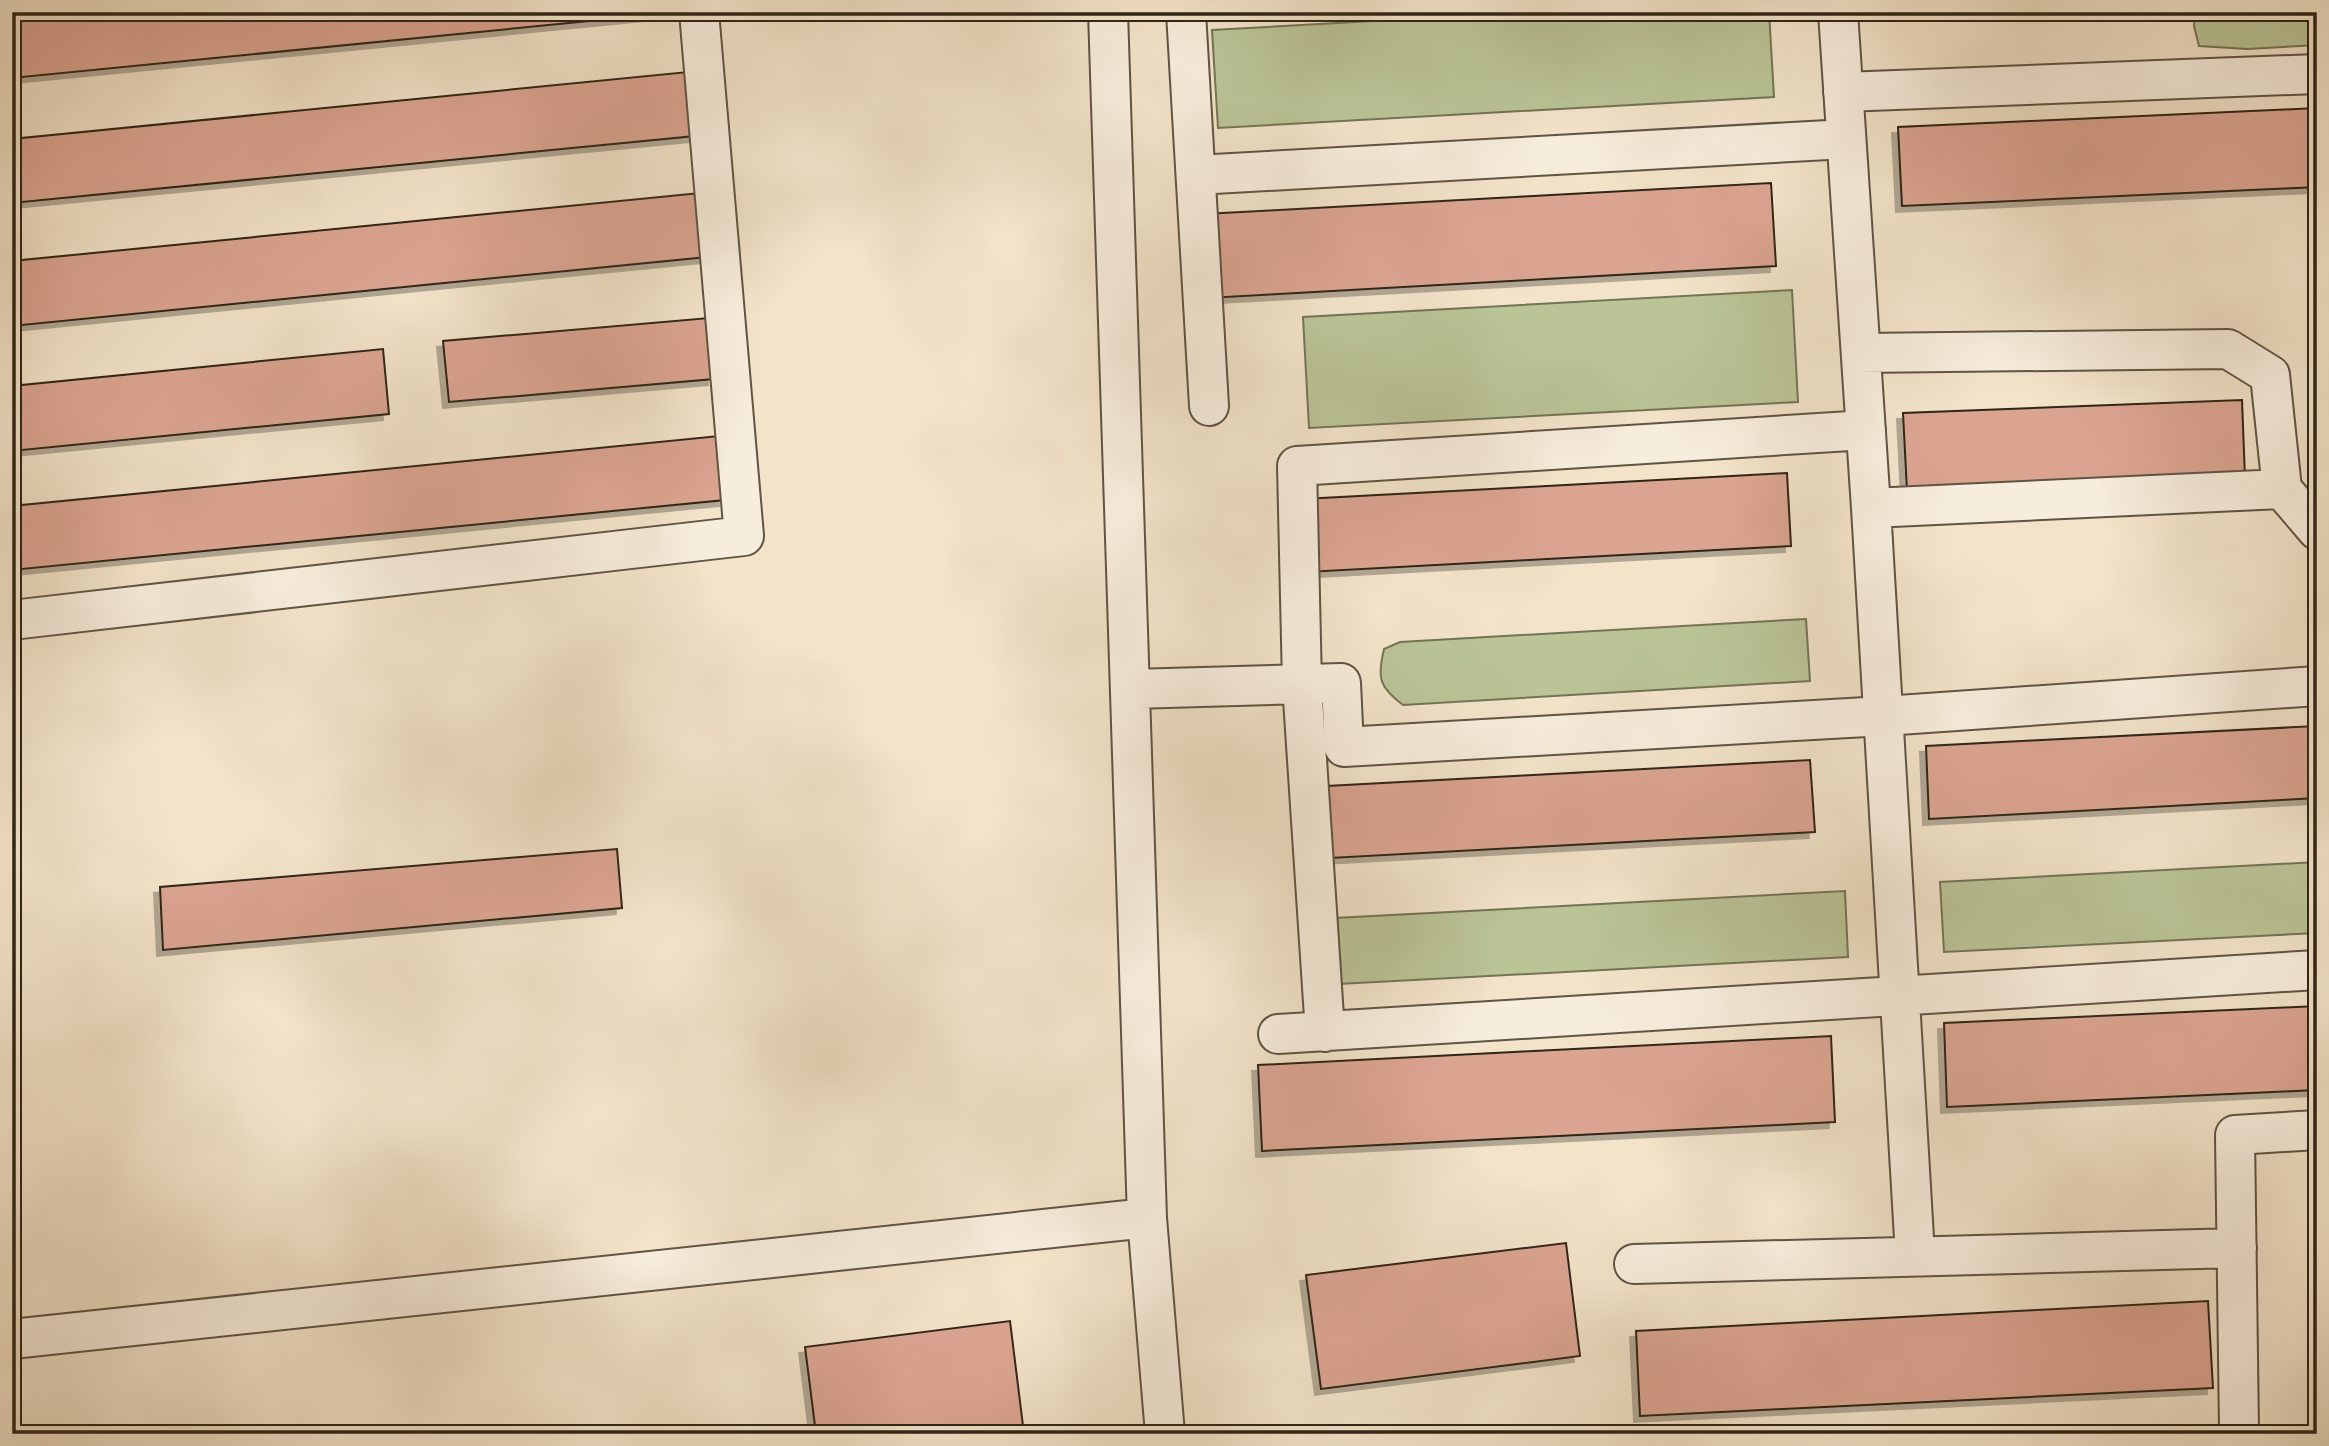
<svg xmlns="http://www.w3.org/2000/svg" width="2329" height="1446" viewBox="0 0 2329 1446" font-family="'Gentium Book Plus',serif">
<defs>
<filter id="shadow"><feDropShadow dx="-6" dy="6" stdDeviation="0" flood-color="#0004"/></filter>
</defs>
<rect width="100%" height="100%" fill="#f2e3c9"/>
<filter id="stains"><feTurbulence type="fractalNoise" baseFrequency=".00286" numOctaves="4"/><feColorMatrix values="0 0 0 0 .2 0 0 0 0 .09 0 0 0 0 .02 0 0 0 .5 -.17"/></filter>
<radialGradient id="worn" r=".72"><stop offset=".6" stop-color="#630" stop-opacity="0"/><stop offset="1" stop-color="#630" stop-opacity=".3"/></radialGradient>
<path fill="#bac497" stroke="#747456" stroke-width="2" d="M1537 12H1769L1774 97 1218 128 1212 30Z
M2195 12H2317V45L2247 49 2199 46 2194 26Z
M1792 290 1798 402 1309 428 1303 317Z
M1806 619 1810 681 1403 705C1379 687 1377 678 1384 649L1400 642Z
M2317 862V933L1944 952 1940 882Z
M1845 891 1848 957 1339 984 1335 918Z"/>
<path fill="#dba491" stroke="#2f2516" stroke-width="2" filter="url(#shadow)" d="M28 12H681L12 78V14Z
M688 72 695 136 12 203V139Z
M2317 108V187L1902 206 1898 127Z
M1771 183 1776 266 1208 298 1204 214Z
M700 193 707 257 12 326V261Z
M709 318 714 379 449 402 443 341Z
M383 349 389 414 12 451V386Z
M2242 400 2245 478 1907 491 1903 413Z
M719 436 725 500 12 570V506Z
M1787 473 1791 546 1307 572 1303 499Z
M2317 726V798L1929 819 1926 746Z
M1810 760 1815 832 1330 858 1327 786Z
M617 849 622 908 163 950 160 887Z
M2317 1006V1090L1947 1107 1944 1023Z
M1831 1036 1835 1122 1262 1151 1258 1065Z
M1566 1243 1580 1356 1321 1389 1306 1275Z
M2208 1301 2213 1388 1640 1416 1636 1331Z
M1010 1321 1024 1434H816L805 1347Z"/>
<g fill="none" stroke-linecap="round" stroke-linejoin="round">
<defs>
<path id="minor" d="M1108 12 1147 1218 1165 1434
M1186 12 1209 406
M1838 12 1871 508 1915 1255
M1843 92 2317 74
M1196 175 1846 139
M1861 353 2228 349 2270 375 2282 489
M1871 508 2282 489 2317 530
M12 620 744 536 699 12
M1132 689 1341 683 1344 747 1884 716 2317 686
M1325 1032 1302 684 1297 466 1866 430
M1278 1034 2317 970
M1634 1264 2237 1248
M12 1339 1147 1218
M2239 1430 2235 1135 2317 1130"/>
</defs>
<use href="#minor" stroke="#605443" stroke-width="42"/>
<use href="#minor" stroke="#f7eddc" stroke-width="38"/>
</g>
<rect width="2329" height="1446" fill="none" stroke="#f2e3c9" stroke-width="42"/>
<rect x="14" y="14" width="2301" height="1418" fill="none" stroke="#2f2516" stroke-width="3.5"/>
<rect x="21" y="21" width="2287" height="1404" fill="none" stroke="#2f2516" stroke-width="2"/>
<rect width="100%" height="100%" filter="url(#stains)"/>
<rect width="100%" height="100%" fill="url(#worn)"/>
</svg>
